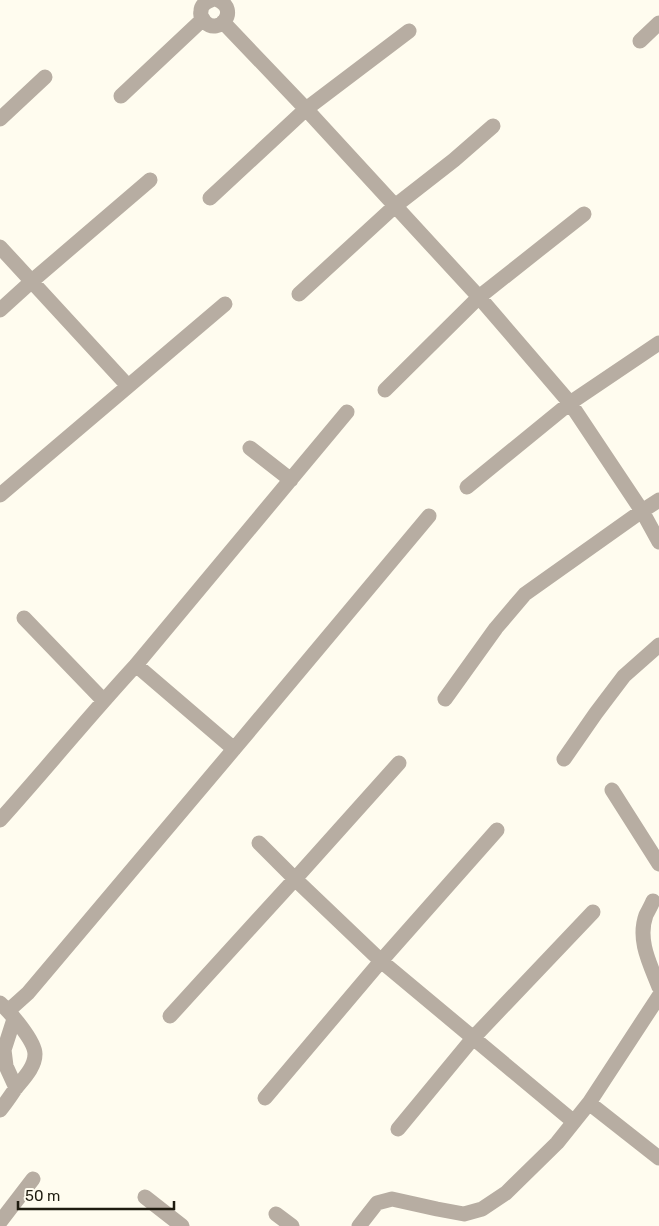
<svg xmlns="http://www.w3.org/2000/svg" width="659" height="1226" viewBox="0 0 659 1226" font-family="Rubik,sans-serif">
<rect width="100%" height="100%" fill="#fffcef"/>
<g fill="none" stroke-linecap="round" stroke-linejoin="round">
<path stroke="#b7ada2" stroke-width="15" d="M211 0C206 2 201 5 201 11 200 15 202 19 205 22 219 36 240 10 218 0
M223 22 306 109 479 297 570 403 642 511 659 542
M640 41 659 23
M121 96 203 19
M0 119 45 77
M210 198 306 109 409 31
M0 247 128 386
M299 294 395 206 454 160 493 126
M0 310 32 281 150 180
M385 390 479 297 584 214
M250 448 291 480
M467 487 570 403 659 343
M0 495 225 304
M24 618 103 700
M136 665 234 749
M445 699 496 628 525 594 642 511 659 500
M564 759 596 713 624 676 659 645
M612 790 659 864
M0 820C46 769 89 716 136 665L347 412
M259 843 295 879 381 961 574 1122
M653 901C651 906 648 911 646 915 637 940 650 964 659 987
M0 1003C10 1012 35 1041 35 1054 35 1067 24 1078 16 1088 11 1095 6 1103 0 1110
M8 1011 28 993 234 749 429 516
M170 1016 295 879 399 763
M14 1019 4 1050 6 1066 16 1088
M265 1098 381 961 497 830
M589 1103 659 1158
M398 1129 474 1037 593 912
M145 1197 182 1226
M276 1214 292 1226
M0 1222 33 1179
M359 1226 377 1203 392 1199 437 1209 464 1214 482 1209 506 1193 557 1143 589 1103 659 996"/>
</g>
<path d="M18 1201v8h156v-8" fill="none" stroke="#1f1c10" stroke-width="2.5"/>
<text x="25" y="1201" font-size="15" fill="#1f1c10" stroke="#fffcef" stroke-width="4" paint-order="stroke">50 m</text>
</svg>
